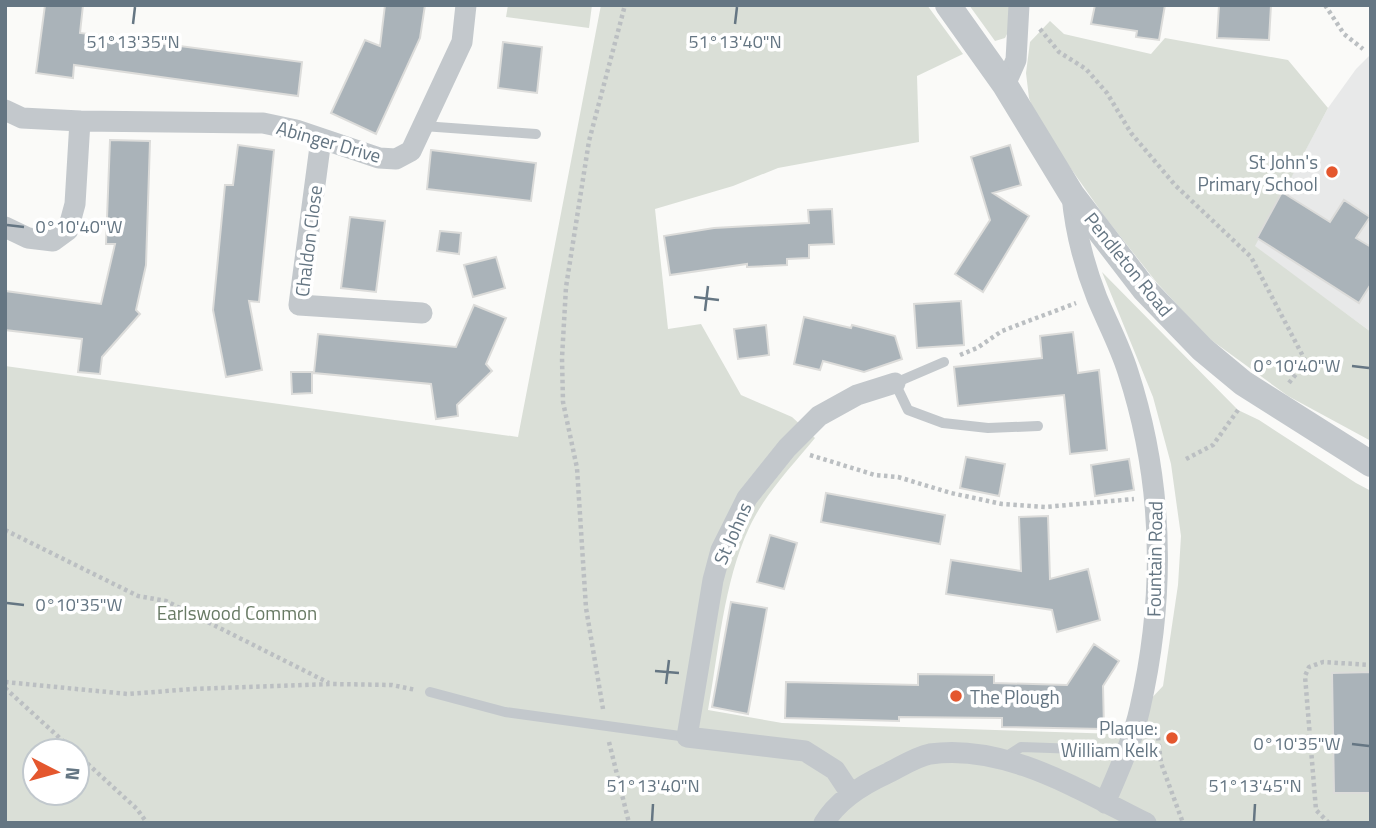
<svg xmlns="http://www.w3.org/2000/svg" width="1376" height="828" viewBox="0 0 1376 828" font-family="'Titillium Web',sans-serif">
<rect width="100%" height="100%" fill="#fafaf8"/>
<path fill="#e8e9e9" d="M1371 54V332L1254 246 1328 108 1356 69Z"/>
<path fill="#dadfd7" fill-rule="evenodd" d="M508 5H592L589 28 506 17Z
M601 5H927L963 54 917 76 919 142 778 168 733 186 655 209 668 329 701 324 741 395 792 417 815 438C792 466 764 495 749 528 723 584 719 651 708 710L782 723 1118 734 1163 686 1178 585 1181 536 1171 464 1153 397 1102 272 1238 410 1259 420 1356 483 1371 491V823H5V366L518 437ZM35 751H77V793H35Z
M969 5H1010V28L1005 38 995 41Z
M1050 21 1064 34 1151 54 1165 38 1288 60 1328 108 1255 246 1371 332V441L1288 396 1207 337 1157 283 1105 217 1038 122 1029 98 1026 73 1030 42Z"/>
<path fill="#aab3b9" stroke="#dcdcda" stroke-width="2" d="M45 5H83L80 33 302 62 298 96 74 65 73 78 36 73Z
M385 5H425L420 38 376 134 331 113 365 40 380 46Z
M1095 5H1165L1159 40 1136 37 1137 31 1091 24Z
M1219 5H1271L1269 40 1217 38Z
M503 42 542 47 537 93 498 88Z
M110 140 150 141 146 265 136 310 140 314 102 357 100 374 78 372 82 339 5 330V291L101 304 115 244H106Z
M238 145 274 150 259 302 249 301 262 370 226 377 213 310 225 185H233Z
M1010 145 1021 185 993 193 1029 216 983 292 955 274 990 220 971 157Z
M431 150 536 163 531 201 427 189Z
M1282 192 1330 222 1344 200 1370 217 1356 238 1371 247V284L1359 303 1257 238Z
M832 209 834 244 809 245V258L787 259V265L747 267V264L670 275 664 236 714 228 809 223 808 210Z
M350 217 385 221 376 292 341 288Z
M440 231 461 233 459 254 437 251Z
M496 257 505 288 473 297 464 265Z
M961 301 964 345 917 348 914 304Z
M474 305 506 318 486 364 492 371 457 405 458 416 436 419 431 384 314 373 318 334 456 347Z
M804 317 851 328 852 325 895 336 902 359 864 372 823 361 820 370 794 364Z
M766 325 769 355 738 359 734 329Z
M1073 332 1078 373 1099 370 1107 450 1070 454 1064 395 958 406 954 367 1042 358 1040 336Z
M291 372H312V393L292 394Z
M966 457 1005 464 999 496 960 488Z
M1129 459 1134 490 1095 496 1091 465Z
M826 493 945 515 940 544 821 522Z
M1048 516 1050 579 1088 569 1100 620 1057 632 1052 610 946 594 951 560 1021 571 1019 517Z
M770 535 797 543 784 589 757 582Z
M731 602 767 608 748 714 712 707Z
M1094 644 1119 661 1103 686 1104 729 1002 727V718L899 717V721L785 718 786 682 918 685V674L994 675V683L1067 685Z
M1371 672V793H1334L1332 673Z"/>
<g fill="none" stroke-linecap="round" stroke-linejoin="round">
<path stroke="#bbbfc2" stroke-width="4.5" stroke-dasharray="3.5 3.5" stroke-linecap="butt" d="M1325 5 1344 34 1363 49
M1040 29 1059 52 1086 69 1107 93 1131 133 1175 185 1251 257 1306 362 1288 384
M960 355 977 348 1002 331 1076 303
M810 455 875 475 898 477 951 493 1002 504 1045 507 1134 499
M1186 459 1213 445 1238 410
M5 530 138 596 166 601 329 683
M5 682 128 694 193 689 332 684 392 685 416 690
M5 688 74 751
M603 709 586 608 577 468 563 402 562 358 566 287 589 141 625 5
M1158 737 1161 763 1183 823
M609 742 629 823
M77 754 137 809 147 823
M1329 823 1316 810 1305 676 1309 667 1323 662 1371 665"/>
<path stroke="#c3c8cc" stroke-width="10" d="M423 126 536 134
M944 362 895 383 908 410 943 423 988 428 1038 426
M430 692 505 712 687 737
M1004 758 1021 747 1079 749"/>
<path stroke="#c3c8cc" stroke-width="21" d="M1005 85 1016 60 1019 5
M5 110 22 118 80 121 263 123 296 130 379 158 396 159 411 151 462 42 466 5
M321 139 299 305 422 313
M1072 195C1075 230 1084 265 1097 298 1107 322 1120 346 1128 372 1164 483 1166 594 1140 708 1133 740 1118 772 1105 803
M5 227 28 238 53 241 68 230 75 204 80 121
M851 794 835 770 805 751 687 737 713 580 721 550 747 498 787 448 819 416 857 395 895 383
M824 823C838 800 862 785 886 774 899 768 915 757 930 754 1005 743 1081 791 1146 823"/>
<path stroke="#c3c8cc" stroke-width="26" d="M948 5 1005 85 1072 195 1145 290 1202 349 1243 383 1371 464"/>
</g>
<path fill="none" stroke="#657683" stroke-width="2.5" d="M133 24 135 7M735 24 737 7M7 225 24 227M694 297 719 300M705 311 708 286M1352 366 1369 368M7 603 24 605M655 671 679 673M666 684 669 660M1352 744 1369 746M652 821 653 804M1254 821 1255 804"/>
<g fill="#e4572e" stroke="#fff" stroke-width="2.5">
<circle cx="1332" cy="172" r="7"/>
<circle cx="956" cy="696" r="7"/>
<circle cx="1172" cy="738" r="7"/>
</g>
<g text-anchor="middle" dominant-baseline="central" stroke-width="7" stroke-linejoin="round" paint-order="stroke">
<g font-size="19" fill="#657683" stroke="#fff">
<text transform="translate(329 141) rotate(16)">Abinger Drive</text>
<text transform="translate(308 241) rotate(-83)">Chaldon Close</text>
<text transform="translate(1129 264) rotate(51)">Pendleton Road</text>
<text transform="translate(732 533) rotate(-66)">St Johns</text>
<text transform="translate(1154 559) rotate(-89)">Fountain Road</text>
</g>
<g font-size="19" fill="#657683" stroke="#fff" text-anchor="end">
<text x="1318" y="161">St John's<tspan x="1318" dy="22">Primary School</tspan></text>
<text x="970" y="696" text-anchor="start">The Plough</text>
<text x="1158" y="727">Plaque:<tspan x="1158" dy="22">William Kelk</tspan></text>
</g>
<g font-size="19" fill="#687a64" stroke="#fff">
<text x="237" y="612">Earlswood Common</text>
</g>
</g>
<g font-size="18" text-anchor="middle" fill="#657683" stroke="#fff" stroke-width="7" stroke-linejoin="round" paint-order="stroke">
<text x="133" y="48">51°13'35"N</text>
<text x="735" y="48">51°13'40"N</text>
<text x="79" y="233">0°10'40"W</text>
<text x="1297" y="372">0°10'40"W</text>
<text x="79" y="611">0°10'35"W</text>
<text x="1297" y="750">0°10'35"W</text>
<text x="653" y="792">51°13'40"N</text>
<text x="1255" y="792">51°13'45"N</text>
</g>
<rect width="1376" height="828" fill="none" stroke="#657683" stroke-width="14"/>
<g transform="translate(56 772) rotate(96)"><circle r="33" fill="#ffffff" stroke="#c1c8cd" stroke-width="2"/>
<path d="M0-5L12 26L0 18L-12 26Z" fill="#e4572e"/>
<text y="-10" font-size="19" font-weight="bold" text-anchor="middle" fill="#657683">N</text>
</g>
</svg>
